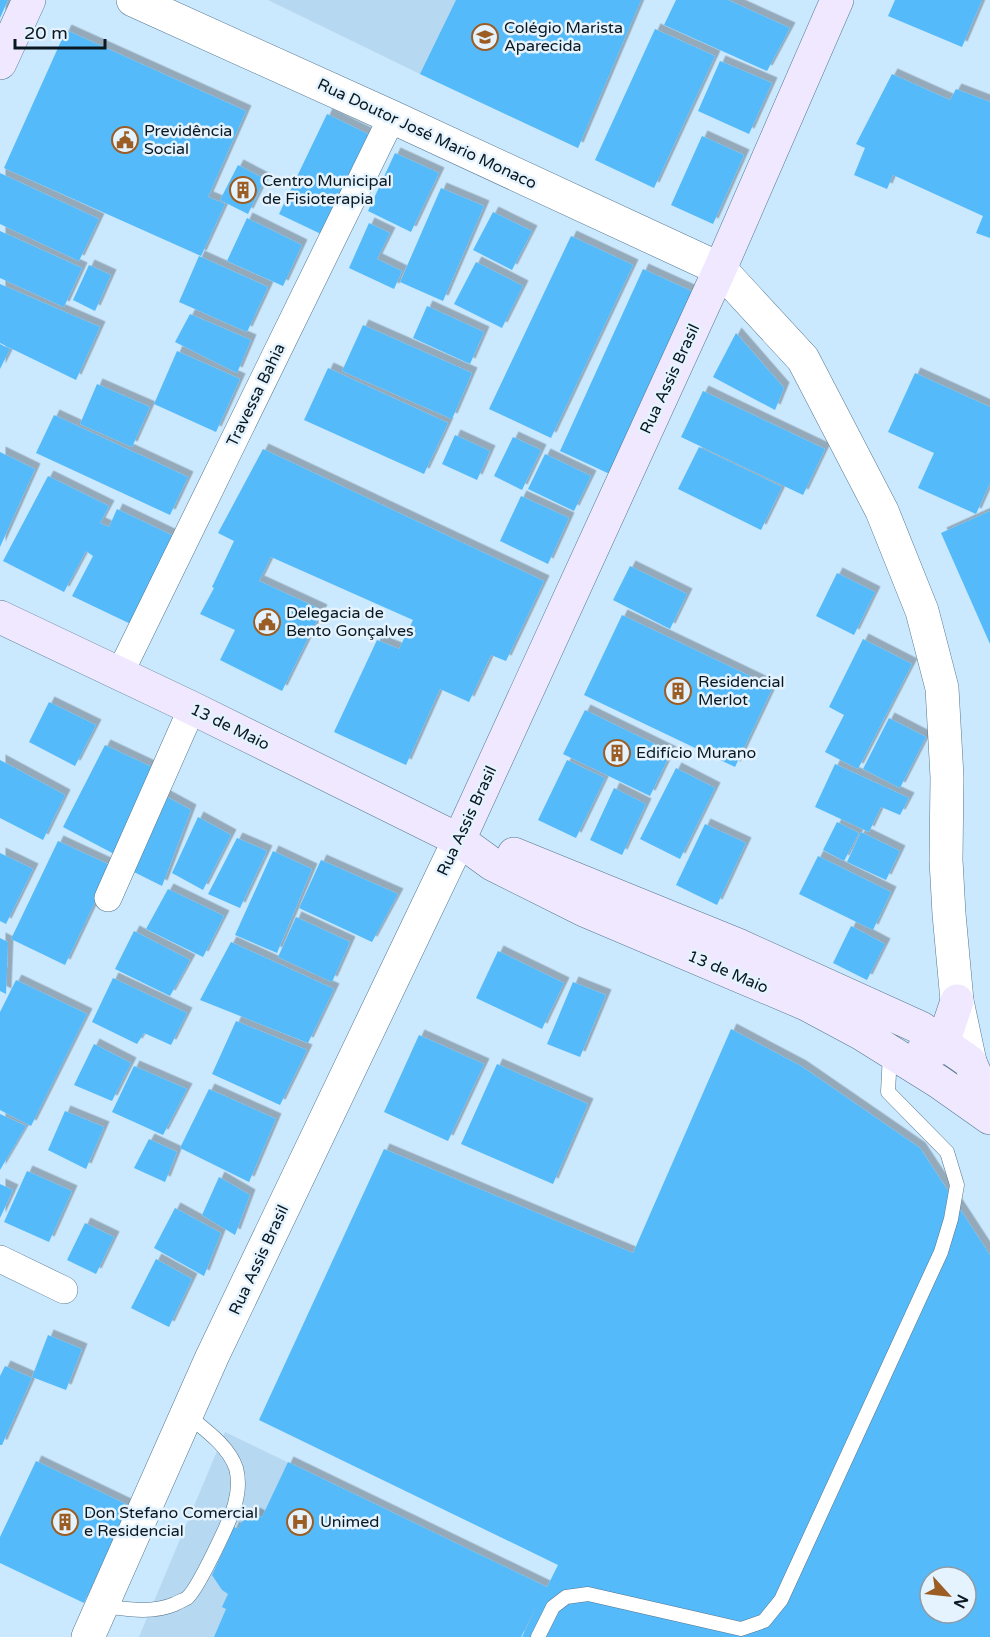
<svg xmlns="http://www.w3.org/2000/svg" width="990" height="1637" viewBox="0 0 990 1637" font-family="'Varela Round',sans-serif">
<defs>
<filter id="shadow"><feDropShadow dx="5.5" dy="-5.5" stdDeviation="0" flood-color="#0004"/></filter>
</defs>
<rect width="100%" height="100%" fill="#cae8fe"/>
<path fill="#b6d9f1" d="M268 0H641L578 148 420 74Z
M225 1432 546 1587 521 1637H139Z"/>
<path fill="#54baf9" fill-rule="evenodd" filter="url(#shadow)" d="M0 0H8L0 18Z
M456 0H641L578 148 420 74Z
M676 0H728L790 28 767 71 664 25Z
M895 0H982L962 47 888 16Z
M655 29 715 56 654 188 595 160Z
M66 30 246 111 208 197 225 204 201 256 4 168Z
M720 61 772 83 749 134 698 111Z
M892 74 950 100 956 89 990 102V238L976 233 983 216 893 175 887 189 854 175 865 148 856 144Z
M327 114 368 134 321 234 279 214Z
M702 136 744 155 713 224 671 205Z
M395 153 439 173 411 232 368 211Z
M238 165 265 179 248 214 220 200Z
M0 173 99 219 79 261 0 224Z
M441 188 484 206 443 301 400 282Z
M493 212 532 231 512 270 473 250Z
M247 218 302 245 283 286 227 261Z
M369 223 390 233 377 259 402 271 394 289 349 268Z
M0 231 82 268 64 307 0 278Z
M571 236 633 265 551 438 489 409Z
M199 256 268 287 247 332 179 302Z
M476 262 523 286 502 328 454 304Z
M89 265 111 275 95 311 73 300Z
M643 269 698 294 614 476 560 451Z
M0 284 100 327 76 380 0 343Z
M427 306 484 332 470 364 413 338Z
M190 314 251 340 237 373 175 342Z
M363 325 472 373 452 419 342 371Z
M736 333 784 388 775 410 713 377Z
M0 344 10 349 0 369Z
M177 351 240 379 216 432 154 404Z
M328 368 448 423 424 474 304 420Z
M915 373 990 407V483L976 514 918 488 934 453 888 432Z
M97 384 150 407 132 447 80 424Z
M703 391 825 449 803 495 681 437Z
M54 415 188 477 170 515 36 453Z
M455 435 490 451 477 480 442 464Z
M513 437 541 450 522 490 494 476Z
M699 447 782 487 761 530 678 489Z
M263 449 544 581 506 661 491 655 469 702 440 689 406 765 334 732 377 640 399 649 413 620 271 557 259 581 322 610 282 691 220 660 235 630 200 614 214 588 212 587 234 541 218 533Z
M0 452 35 469 0 547Z
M545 454 591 476 574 511 528 489Z
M48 476 109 506 100 523 109 527 117 509 182 540 137 627 72 596 93 556 86 551 64 592 3 561Z
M521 496 569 518 548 564 500 541Z
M990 511V644L941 533Z
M630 566 687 594 670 629 613 600Z
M837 573 875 592 854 635 816 616Z
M622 615 773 687 735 767 584 695Z
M863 639 912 664 858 769 825 752 844 715 829 707Z
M49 702 96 725 75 766 29 742Z
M585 710 671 752 650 796 563 754Z
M889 718 926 737 900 788 863 769Z
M105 745 156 769 116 855 63 827Z
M0 760 65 795 43 840 0 818Z
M567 760 605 778 576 838 538 820Z
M835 764 909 798 900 815 881 807 869 832 815 807Z
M676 768 715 788 680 859 640 839Z
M614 788 646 804 622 855 590 840Z
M158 792 191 810 162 886 126 868Z
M198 817 231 835 203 890 172 873Z
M837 822 859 833 844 861 823 850Z
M705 824 746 843 717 905 676 885Z
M861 832 900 851 886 880 847 862Z
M237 838 267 851 240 908 208 894Z
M58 841 112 866 65 965 11 939Z
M273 851 312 869 277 953 235 935Z
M0 853 33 869 6 924 0 921Z
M818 856 891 892 873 930 799 894Z
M321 860 398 894 372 942 299 908Z
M168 889 224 916 203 957 146 929Z
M296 917 350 942 332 982 278 957Z
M851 926 885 944 867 980 833 963Z
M134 931 190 960 170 996 115 969Z
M0 938 8 942 6 994 0 991Z
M231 942 334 989 308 1043 200 1000Z
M498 951 564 983 542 1029 476 998Z
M113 978 187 1013 171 1045 144 1033 137 1044 92 1022Z
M16 980 87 1014 31 1126 0 1110V1012Z
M573 982 606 995 580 1057 547 1044Z
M236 1021 307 1050 280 1105 212 1074Z
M731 1029 801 1066 920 1148 990 1255V1637H522L539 1601 521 1637H214L226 1609 222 1607 228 1594 222 1590 212 1575 234 1527 238 1529 247 1513 251 1515 252 1512 262 1517 288 1462 547 1587 558 1565 259 1420 384 1149 633 1253ZM930 1577H966V1613H930Z
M419 1035 484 1064 448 1141 384 1112Z
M94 1044 131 1063 112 1101 74 1085Z
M497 1064 588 1104 553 1184 461 1144Z
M134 1066 187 1089 163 1135 112 1112Z
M209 1089 276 1119 249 1182 180 1148Z
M65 1111 104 1127 86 1169 48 1150Z
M0 1114 26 1126 0 1170Z
M149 1139 177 1152 165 1182 134 1168Z
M27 1171 72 1191 49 1242 4 1222Z
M219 1177 250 1195 235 1235 202 1215Z
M0 1184 13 1190 0 1218Z
M175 1208 221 1233 204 1276 154 1248Z
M85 1223 114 1237 96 1274 67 1260Z
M156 1259 192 1279 169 1327 131 1308Z
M48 1335 82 1349 66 1390 32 1377Z
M5 1366 32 1378 2 1445H0V1376Z
M36 1461 130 1506 84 1603 0 1563V1537Z"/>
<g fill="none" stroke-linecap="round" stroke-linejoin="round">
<defs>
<path id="service" d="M103 1606C127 1609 151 1614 175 1604 178 1602 184 1600 187 1598 198 1589 231 1519 235 1504 238 1493 239 1479 236 1468 228 1445 204 1429 186 1414
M538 1637 553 1607 566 1597 588 1594 741 1629 764 1621 781 1600 941 1252 951 1219 957 1185 947 1152 888 1092 890 1054"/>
<path id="minor" d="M120 673 392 117
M108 898 192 708
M0 1259 64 1290"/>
<path id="tertiary" d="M133 0 392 117 720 269 803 359 882 511 922 611 942 688 947 777 946 860 949 914 957 1001 970 1062
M88 1637 212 1357 459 840"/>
<path id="secondary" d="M0 63 29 0
M0 617 192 708 459 840 492 864 584 910 806 1004 862 1034 939 1082 990 1118
M459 840 720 269 837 0
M514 854 738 945 921 1028 970 1062 990 1109
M924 1049 934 1050 938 1049 945 1037 957 1001"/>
</defs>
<use href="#service" stroke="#54778f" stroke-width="15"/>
<use href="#minor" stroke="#54778f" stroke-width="28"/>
<use href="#tertiary" stroke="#54778f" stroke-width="34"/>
<use href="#secondary" stroke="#54778f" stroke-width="34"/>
<use href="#service" stroke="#fff" stroke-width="14"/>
<use href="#minor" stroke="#fff" stroke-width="27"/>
<use href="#tertiary" stroke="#fff" stroke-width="33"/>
<use href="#secondary" stroke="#efe8fe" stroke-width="33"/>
</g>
<defs>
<symbol id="school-ring" viewBox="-11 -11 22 22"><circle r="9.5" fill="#e4f3fe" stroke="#9c5d24" stroke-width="1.5"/><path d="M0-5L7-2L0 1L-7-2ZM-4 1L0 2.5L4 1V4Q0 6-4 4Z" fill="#9c5d24"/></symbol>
<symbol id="civic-ring" viewBox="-11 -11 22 22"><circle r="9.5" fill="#e4f3fe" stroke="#9c5d24" stroke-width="1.5"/><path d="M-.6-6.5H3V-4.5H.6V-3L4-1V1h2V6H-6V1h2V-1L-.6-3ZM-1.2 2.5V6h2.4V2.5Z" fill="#9c5d24"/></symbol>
<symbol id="building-ring" viewBox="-11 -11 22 22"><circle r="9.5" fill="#e4f3fe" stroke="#9c5d24" stroke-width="1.5"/><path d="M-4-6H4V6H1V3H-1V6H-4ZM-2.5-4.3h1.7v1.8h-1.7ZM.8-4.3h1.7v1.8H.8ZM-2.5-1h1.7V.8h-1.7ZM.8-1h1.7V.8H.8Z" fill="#9c5d24"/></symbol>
<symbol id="hospital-ring" viewBox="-11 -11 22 22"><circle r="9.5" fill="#e4f3fe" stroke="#9c5d24" stroke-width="1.5"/><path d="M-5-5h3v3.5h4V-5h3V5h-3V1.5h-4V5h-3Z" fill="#9c5d24"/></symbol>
</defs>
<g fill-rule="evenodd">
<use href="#school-ring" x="470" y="22" width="30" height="30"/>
<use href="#civic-ring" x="110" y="125" width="30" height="30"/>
<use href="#building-ring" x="228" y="175" width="30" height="30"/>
<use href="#civic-ring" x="252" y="607" width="30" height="30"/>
<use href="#building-ring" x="663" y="676" width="30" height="30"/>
<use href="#building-ring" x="602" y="738" width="30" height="30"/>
<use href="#building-ring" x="50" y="1507" width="30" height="30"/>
<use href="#hospital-ring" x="285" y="1507" width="30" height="30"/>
</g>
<g text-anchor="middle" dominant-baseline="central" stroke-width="5" stroke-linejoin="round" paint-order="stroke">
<g font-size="16" fill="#0a1821" stroke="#e4f3fe" text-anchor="start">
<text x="504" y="28">Colégio Marista<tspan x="504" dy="18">Aparecida</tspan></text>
<text x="144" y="131">Previdência<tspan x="144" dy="18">Social</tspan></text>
<text x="262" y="181">Centro Municipal<tspan x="262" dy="18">de Fisioterapia</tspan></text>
<text x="286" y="613">Delegacia de<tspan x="286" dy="18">Bento Gonçalves</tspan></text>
<text x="698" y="682">Residencial<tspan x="698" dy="18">Merlot</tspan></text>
<text x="636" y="753">Edifício Murano</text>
<text x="84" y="1513">Don Stefano Comercial<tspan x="84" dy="18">e Residencial</tspan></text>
<text x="320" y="1522">Unimed</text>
</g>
<g font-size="16" fill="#0a1821" stroke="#e4f3fe">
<text transform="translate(427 134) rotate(25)">Rua Doutor José Mario Monaco</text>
<text transform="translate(670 379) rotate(-65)">Rua Assis Brasil</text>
<text transform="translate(256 395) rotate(-64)">Travessa Bahia</text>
<text transform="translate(230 727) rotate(26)">13 de Maio</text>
<text transform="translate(467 821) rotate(-65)">Rua Assis Brasil</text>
<text transform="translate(728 972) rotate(23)">13 de Maio</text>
<text transform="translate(259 1260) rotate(-65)">Rua Assis Brasil</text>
</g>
</g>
<g transform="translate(948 1595) rotate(117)"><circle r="28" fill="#e4f3fe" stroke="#8d9ba6" stroke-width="1.5"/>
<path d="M0-4.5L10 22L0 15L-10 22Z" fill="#9c5d24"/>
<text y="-9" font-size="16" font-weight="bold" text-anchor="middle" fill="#0a1821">N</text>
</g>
<path d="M15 39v9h90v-9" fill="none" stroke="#0a1821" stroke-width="3"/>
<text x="24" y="39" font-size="18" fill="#0a1821" stroke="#e4f3fe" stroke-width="4.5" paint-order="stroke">20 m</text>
</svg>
